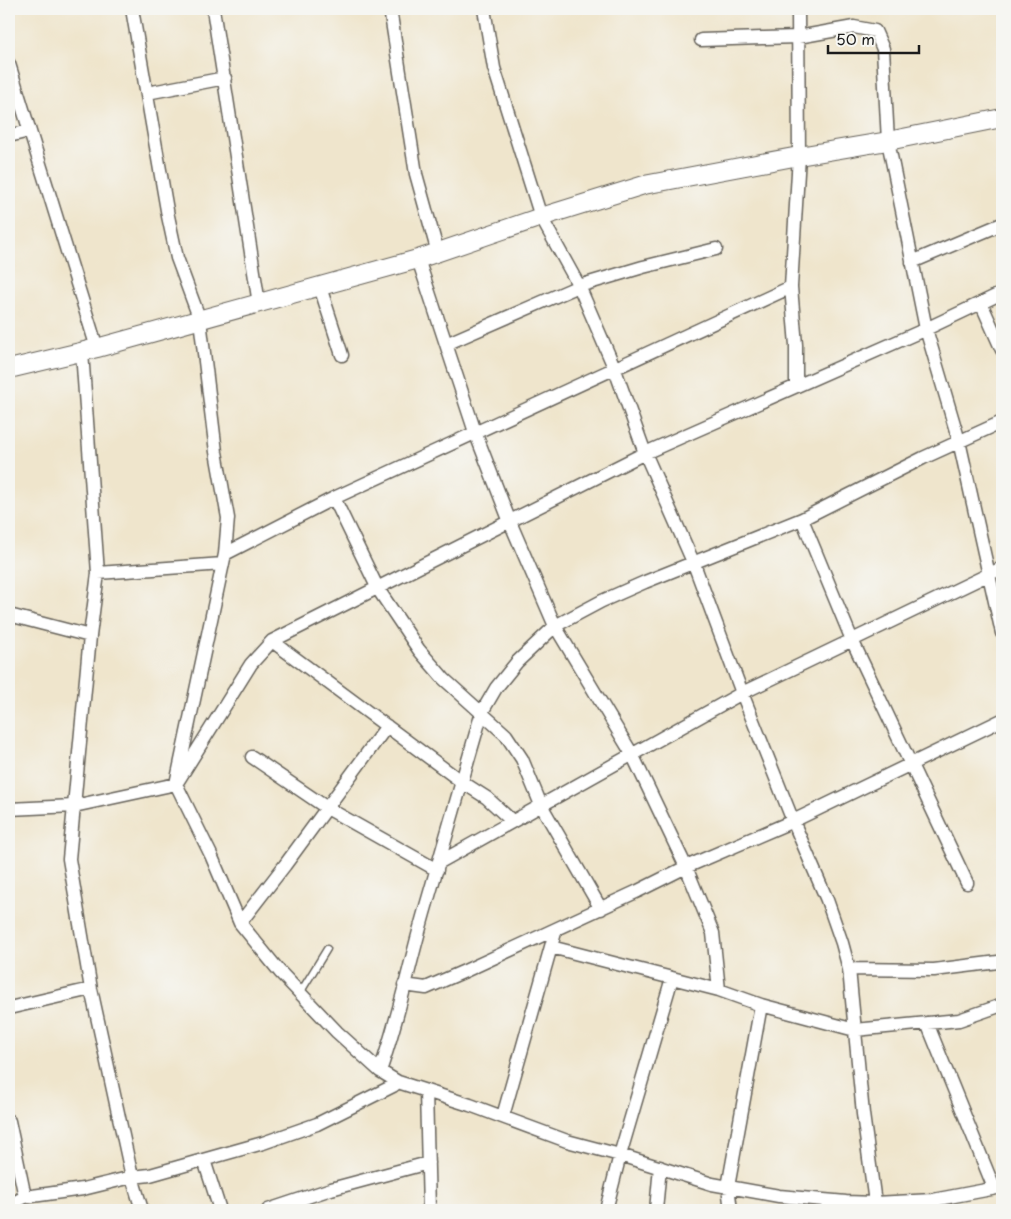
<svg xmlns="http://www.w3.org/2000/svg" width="1011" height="1219" viewBox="0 0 1011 1219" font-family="'Playpen Sans',sans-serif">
<rect width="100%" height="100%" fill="#f6f6f2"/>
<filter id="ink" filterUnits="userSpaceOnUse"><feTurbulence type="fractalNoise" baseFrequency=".02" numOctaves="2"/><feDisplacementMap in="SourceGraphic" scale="10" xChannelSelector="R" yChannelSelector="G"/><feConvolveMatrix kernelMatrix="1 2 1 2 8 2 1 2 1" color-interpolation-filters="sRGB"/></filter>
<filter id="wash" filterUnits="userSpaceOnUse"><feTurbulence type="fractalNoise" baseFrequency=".0096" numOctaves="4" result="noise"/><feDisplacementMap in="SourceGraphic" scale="20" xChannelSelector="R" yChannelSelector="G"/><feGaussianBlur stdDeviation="1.12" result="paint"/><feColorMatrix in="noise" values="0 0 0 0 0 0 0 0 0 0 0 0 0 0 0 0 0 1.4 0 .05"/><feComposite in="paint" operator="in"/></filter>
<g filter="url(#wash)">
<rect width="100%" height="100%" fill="#efe5cc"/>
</g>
<g filter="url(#ink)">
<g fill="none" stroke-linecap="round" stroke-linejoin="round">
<defs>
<path id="lane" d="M300 993 327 949"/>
<path id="street" d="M132 9 168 216 177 258 200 320 216 452 228 518 225 554 176 784 211 855 240 923 280 972 337 1032 380 1071 398 1082 470 1105 567 1141 620 1155 712 1184 779 1196 846 1202 875 1203 933 1200 1002 1187
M213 9 259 304
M390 9 416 174 438 253
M484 9 494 68 541 217 579 286 614 367 645 453 694 564 742 693 793 821 827 900 842 943 849 969 863 1114 876 1210
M701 40 798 37 854 27 875 31 883 49 888 141 926 329 959 441 1002 633
M9 64 97 348
M147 93 225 78
M9 136 29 131
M418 259 475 432 510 522 555 626 632 754 686 867 713 933 719 990 761 1005 728 1187 731 1210
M912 262 1002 224
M320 287 342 355
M981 303 1002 350
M446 344 579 286 643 267 716 249
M82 352 98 573 90 636 69 859 91 989 132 1177 142 1210
M796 386V345L791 287 799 156 798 9
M334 498 378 589 419 650 444 679 506 735 522 759 541 805 601 909
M802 519 852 640 967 883
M225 554 334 498 791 287
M98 573 223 564
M9 615 90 636
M272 641 462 782 487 798 512 821
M252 757 327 808 437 870
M9 809 74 806 176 784 251 664 272 641 645 453 926 329 1002 293
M440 862 742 693 1002 568
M240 923 285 865 387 726
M551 947 672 978
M849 969 934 970 998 962
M404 985 426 988 465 971 638 891 686 867 793 821 1002 720
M761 1005 855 1030 959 1020 1002 1005
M9 1008 91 989
M927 1023 994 1188
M380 1071C398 1020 409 966 424 913 443 846 463 779 482 712L496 688 517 662 555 626 602 601 645 582 802 519 923 458 1002 422
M426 1091 429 1210
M503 1116 556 929
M9 1121 25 1197
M204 1160 220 1210
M9 1205 25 1197 83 1189 132 1177 150 1175 263 1143 317 1124 393 1086 398 1082
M268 1210 331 1189 428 1163
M606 1210 620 1155 672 978 719 990
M656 1210 660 1167"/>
<path id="secondary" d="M9 369 97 348 418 259 541 217 644 185 799 156 888 141 1002 118"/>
</defs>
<use href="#lane" stroke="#66625a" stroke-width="9"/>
<use href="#street" stroke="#66625a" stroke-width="15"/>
<use href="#secondary" stroke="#66625a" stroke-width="20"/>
<use href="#lane" stroke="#fff" stroke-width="6"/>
<use href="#street" stroke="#fff" stroke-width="12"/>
<use href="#secondary" stroke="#fff" stroke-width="18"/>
</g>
</g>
<rect width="1011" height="1219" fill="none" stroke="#f6f6f2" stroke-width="30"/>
<path d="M828 45v8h91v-8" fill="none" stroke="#1c1c1c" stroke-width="2.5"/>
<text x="836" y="45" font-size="15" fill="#1c1c1c" stroke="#f6f6f2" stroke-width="4" paint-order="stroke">50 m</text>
</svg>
